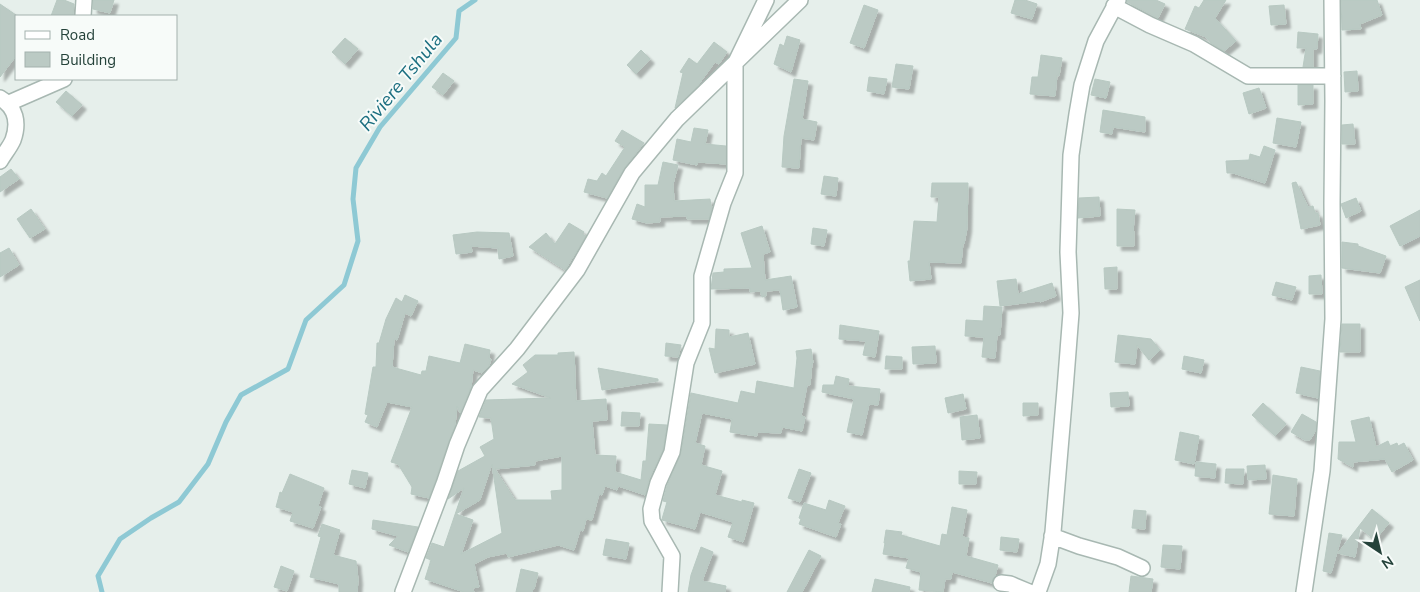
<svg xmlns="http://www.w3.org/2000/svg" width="1420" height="592" viewBox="0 0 1420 592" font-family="'Nunito Sans',sans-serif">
<defs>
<filter id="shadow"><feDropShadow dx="4.5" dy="4.5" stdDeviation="1" flood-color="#0004"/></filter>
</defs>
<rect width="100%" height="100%" fill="#e6efeb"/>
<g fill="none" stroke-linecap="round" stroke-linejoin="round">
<path stroke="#8ec9d4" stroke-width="5" d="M102 592 98 576 120 539 151 518 179 502 208 464 226 422 241 395 288 369 306 320 344 285 358 241 353 199 356 168 380 127 456 38 459 11 475 0"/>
</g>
<path fill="#bbcac4" stroke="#b8c9c2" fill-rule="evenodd" filter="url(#shadow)" d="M57 0H64L74 4 73 16H51Z
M93 0H114L110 13 93 9Z
M1015 0H1025L1037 4 1032 19 1011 13Z
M1127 0H1156L1165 4 1158 18 1127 2Z
M1204 0H1226L1215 18 1236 41 1224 51 1211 43 1206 37 1185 29 1195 6 1199 8Z
M1341 0H1377L1382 15 1360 24 1361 29 1342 30Z
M0 4 16 15V56L0 77Z
M864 5 878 10 864 48 850 43Z
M1284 5 1286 24 1271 25 1269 6Z
M1298 32 1318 34 1317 49H1313V67H1303L1306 48H1297Z
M787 36 800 40 791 72 774 64 780 44 784 46Z
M345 38 358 49 345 64 332 52Z
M714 42 727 52 719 64 715 62 696 88 675 108 683 73 680 72 689 58 697 64Z
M641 50 650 59 636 74 627 65Z
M1041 55 1062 58 1059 76 1057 75 1055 96 1030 94 1032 77H1038Z
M896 64 913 66 909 89 892 87Z
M1357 71 1358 91 1345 92 1344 72Z
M443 73 454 81 443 95 432 87Z
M869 77 887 79 884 94 867 91Z
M794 79 808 81 802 119 817 122 814 140 801 138 799 168 782 167 784 136Z
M1095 79 1110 82 1106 98 1091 95Z
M1298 85H1313V104L1298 105Z
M1259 88 1266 108 1249 114 1243 93Z
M66 91 82 105 72 116 56 102Z
M1103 110 1145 117V132L1113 127 1112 134 1100 132Z
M1277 118 1301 122 1296 147 1273 143Z
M1353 124 1355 144H1342V125Z
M694 128 708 130 705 144 726 146V164L698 162 697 165 673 160 677 139 691 142Z
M622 130 644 143 624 168 607 198 584 192 588 179 597 181 602 173 606 176 625 147 615 141Z
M1264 146 1275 150 1265 183 1233 173H1227L1226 161 1249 160 1250 154 1260 157Z
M663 162 678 165 673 184 674 201 710 199 711 206H712L709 219H687V216L660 217V222L647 223 632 219 637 204 645 207V185H658Z
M11 169 19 179 0 192V177Z
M824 176 838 178 836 196 821 194Z
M1296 182 1308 207 1313 206 1315 213H1318L1320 225 1301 229 1292 183Z
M932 183H968L967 228 964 244 963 243 961 263 929 262 931 279 910 281 908 261H910L914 221 937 222 939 197H931Z
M1099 197 1100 216 1078 218 1079 198Z
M1356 198 1361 211 1346 218 1341 204Z
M31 209 45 229 30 238 17 219Z
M1117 209 1135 210 1133 231H1134V246H1117Z
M1420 210V236L1400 246 1390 226Z
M569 223 584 232 582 234 586 236 565 270 529 247 546 233 555 244Z
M762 226 770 252 763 254 765 280 791 276 797 307 783 310 780 290 766 291V296L762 297 760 291 750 292V288L711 289 713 273 724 272V269L752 268 741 233Z
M813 228 827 230 824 246 811 244Z
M477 232 509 233 513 256 499 259 498 248 471 246 472 252 456 254 453 235Z
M1342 242 1358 244V246L1386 256 1380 273 1342 268Z
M9 248 19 265 0 277V253Z
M1117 267V289H1105L1104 268Z
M1321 275 1322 294H1309V276Z
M1016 279 1018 294 1052 283 1056 296 1040 302 1039 301 1000 306 997 281Z
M1420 280V321L1405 287Z
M1276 282 1296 287 1292 300 1272 295Z
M405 295 418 301 411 316 405 313 397 340 394 339 392 367 421 375 422 371H426L429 356 460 363 465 344 490 350 489 359H491L489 366 482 373 473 370 471 387 460 413 457 406 455 425 429 498 411 494 412 487 398 464 391 462 412 407 387 402 377 427 365 422 368 415 365 414 373 367H376L377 343H379L386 319 396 298 402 302Z
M984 306 1002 307 1000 335H997L995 358 982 357 984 337 965 336 966 320 983 321Z
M1342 324H1360V352H1340Z
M840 325 879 331 875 357 863 355 866 341 839 339Z
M716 329 729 330V337L748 333 755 364 715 373 709 348 715 349Z
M1118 335 1151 339 1160 350 1149 360 1137 345 1135 364 1115 362Z
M666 343 681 345 678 357 665 356Z
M935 346 936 363 913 364 912 347Z
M811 349 813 363H812L810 385H807L801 416 805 417 802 431 782 427 781 433 757 432V436L730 432 732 419 702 413 695 443 705 446 701 465 722 471 715 495 742 502V500L754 503 743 542 728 537 733 522 700 512 695 529 662 520V519L667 502 663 501 667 486 681 453 691 393 738 403 741 391 755 394 757 381 794 388 797 358 796 351Z
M574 352 576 401 606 399 607 420 592 421 595 455 616 456 615 472 641 480 643 461H646L649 424 667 425 663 449 649 479 645 495 618 486 617 490 605 486 602 495 599 494 592 520 586 519 583 531 580 530 574 550 558 545 508 557 507 553 488 557 474 564 479 587 472 588 474 592H464L425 579 431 560 426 558 432 543 444 547 464 488 448 499 458 471 485 456 480 447 494 439 491 418 479 417 486 400 551 398 512 384 528 372 523 365 535 355H558V353ZM562 456V490L551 491 552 500H515L495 469 535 465V461ZM492 464 502 533 461 554 473 520 456 514 480 500Z
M886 356 902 357V369H885Z
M1184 356 1204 360 1201 373 1182 369Z
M1301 367 1320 371 1318 398 1296 393Z
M598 368 658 379V381L602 390Z
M836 376 849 379 848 386 880 389 878 405 869 404 862 435 847 432 854 399 822 392 823 385H834Z
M1128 392 1129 406 1111 407 1110 393Z
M963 394 966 409 948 413 945 398Z
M1023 403H1038V415L1023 416Z
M1263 403 1286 424 1275 436 1252 415Z
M622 412 640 413 639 426H621Z
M1302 414 1316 422V430L1310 440H1305L1291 432Z
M977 415 980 438 962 440 960 417Z
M1369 417 1376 447 1388 441 1390 446 1397 443 1398 446 1404 443 1413 460 1392 472 1385 459 1353 462V467L1338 459 1339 442H1356L1351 421Z
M1180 432 1199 436 1194 464 1175 460Z
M1196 462 1216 464 1215 478 1195 476Z
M1265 465 1266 479 1248 480 1247 466Z
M799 469 811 473 800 502 788 498Z
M1226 469H1244L1243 484 1225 483Z
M352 470 368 473 365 488 349 484Z
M959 471 977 472 976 484H959Z
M290 474 324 488 318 506 321 507 313 528 290 521 293 512 276 507 280 492 282 493Z
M1273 475 1297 479 1294 516 1269 514Z
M829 500 845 506 838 523 841 524 836 537 799 524 801 519 799 518 804 503 826 510Z
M952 507 967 510 962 537 969 538 966 556 998 565 995 576 993 578 992 583 952 572 951 579H945L943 592 919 590 921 572 906 568 909 558 883 554 885 543H884L886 530 902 532 901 535 940 546 942 534 947 535Z
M1372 509 1389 523 1375 540 1360 528 1355 557 1338 553Z
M1134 510 1146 511 1145 529 1132 528Z
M373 520 418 527 408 552 389 545 398 536 372 529Z
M322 524 340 530 333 555 356 561 358 580 357 592H339V584L310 577 321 537 318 536Z
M1329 533 1342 535 1331 573 1323 571Z
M1001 537 1019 539 1017 552 1000 550Z
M606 539 629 543 626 559 603 555Z
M1163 545 1182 546 1180 569 1161 567Z
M701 547 713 552 702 581 726 586 725 592H688L691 575Z
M809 550 821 556 808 581 802 592H787Z
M281 566 294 571 287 591 274 587Z
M521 569 538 573 534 589 533 588 532 592H516Z
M1131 576 1153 579 1151 592H1129Z
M875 579 910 587 909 592H872Z"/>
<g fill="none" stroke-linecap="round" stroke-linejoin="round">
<defs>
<path id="street" d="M1114 6 1150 25 1194 44 1248 76H1333
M83 16 84 0
M0 98C16 107 19 123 13 140 10 147 4 154 0 161
M9 103 64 79
M1052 536 1079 546 1118 557 1142 568
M1001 583 1010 584 1029 592
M403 592 444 484 457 445 480 390 517 349 577 270 632 173 677 119 800 0
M670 592 672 556 652 521 651 509 658 483 672 452 686 363 702 323V276L723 203 735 173V64L766 0
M1038 592 1048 564 1053 532 1065 390 1071 313 1068 252 1071 155 1077 114 1082 85 1096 41 1118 0
M1304 592 1322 471 1333 319 1332 203 1333 101 1332 0"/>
</defs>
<use href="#street" stroke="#a8b8b2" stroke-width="18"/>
<use href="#street" stroke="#fff" stroke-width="15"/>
</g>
<g text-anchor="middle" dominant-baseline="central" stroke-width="4" stroke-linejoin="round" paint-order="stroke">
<g font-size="19" font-style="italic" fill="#1c6f80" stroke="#f7fbf9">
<text transform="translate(401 82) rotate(-51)">Riviere Tshula</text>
</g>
</g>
<rect x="15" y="15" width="162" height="65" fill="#f7fbf9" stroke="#a3b1ad"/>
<rect x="25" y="31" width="25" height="8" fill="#ffffff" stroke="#a3b1ad"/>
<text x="60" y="40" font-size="15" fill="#24423a">Road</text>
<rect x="25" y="52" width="25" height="15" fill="#bbcac4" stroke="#a3b1ad"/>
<text x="60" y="65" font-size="15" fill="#24423a">Building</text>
<g transform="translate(1380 552) rotate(145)" stroke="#f7fbf9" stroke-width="4" paint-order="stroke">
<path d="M0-4L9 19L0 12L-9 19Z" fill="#24423a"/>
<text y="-8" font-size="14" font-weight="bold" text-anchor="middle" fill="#24423a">N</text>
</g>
</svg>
